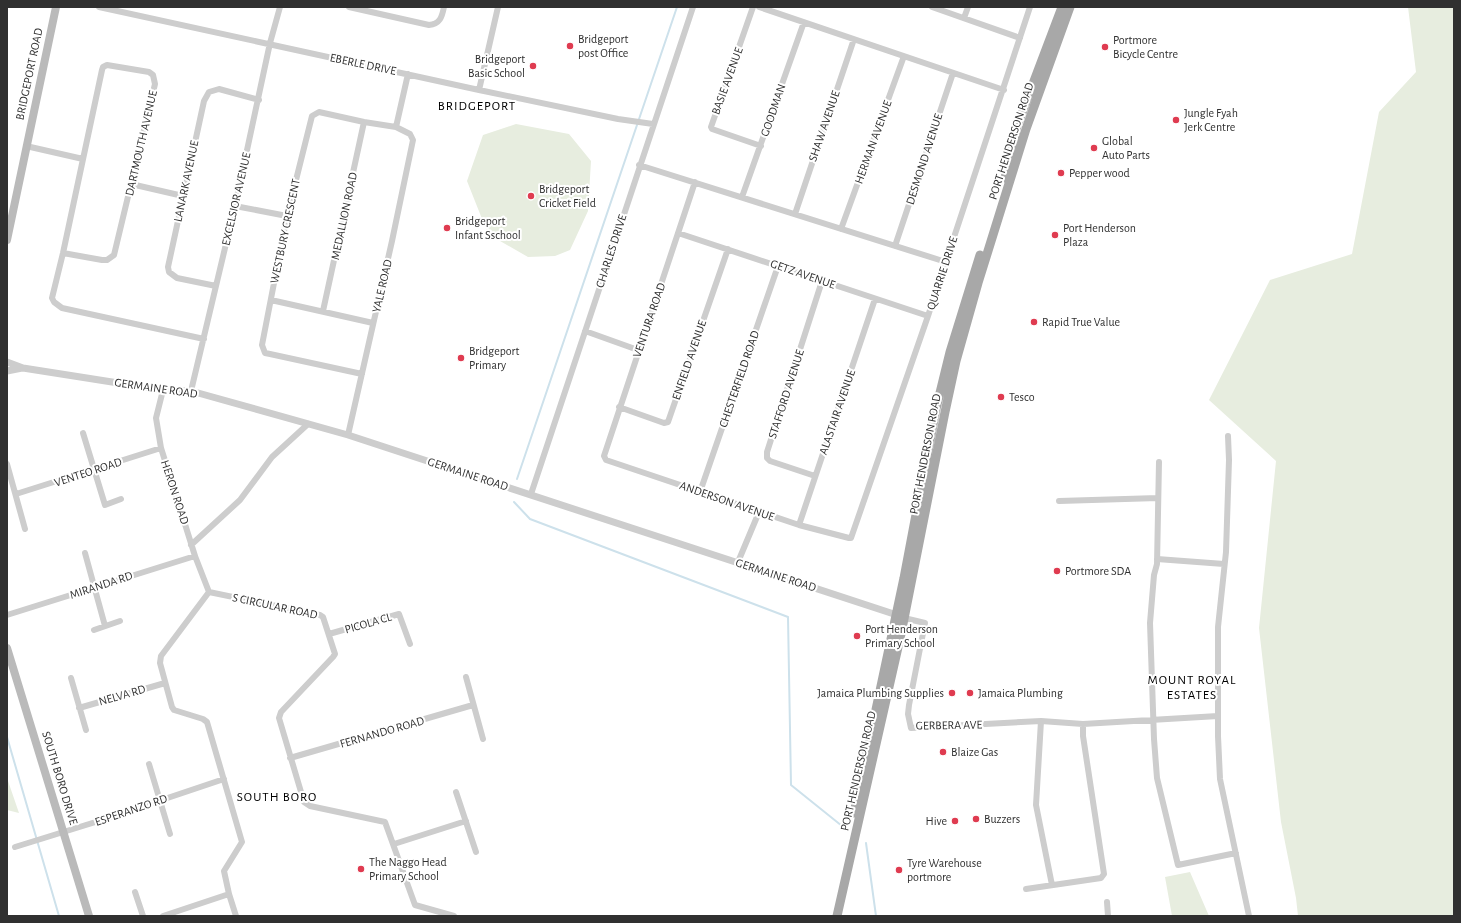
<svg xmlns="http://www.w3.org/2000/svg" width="1461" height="923" viewBox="0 0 1461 923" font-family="'Alegreya Sans',sans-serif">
<rect width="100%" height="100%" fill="#fff"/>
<path fill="#e7eddf" d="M1408 7H1454V916H1298L1296 898 1281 822 1259 628 1276 461 1209 400 1270 280 1352 254 1379 112 1416 72Z
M516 124 569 134 591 161 588 211 570 250 555 256 528 257 488 234 467 181 483 135Z
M7 778 19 813 7 810Z
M1190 872 1209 916H1172L1165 877Z"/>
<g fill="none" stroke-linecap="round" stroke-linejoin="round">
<path stroke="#cde1eb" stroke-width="2" d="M517 479 677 7
M514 502 530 519 788 617 791 785 847 830
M7 737 59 916
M866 843 876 916"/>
<path stroke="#cdcdcd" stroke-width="6" d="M99 7 479 90 618 119 653 124
M349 7 429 25C440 24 442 17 444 7
M753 7 711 127 712 129 761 146
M759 7 1004 90
M932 7 1020 38
M964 18 968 7
M479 90 498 7
M396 127 408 74
M26 146 83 159
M639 165 946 262
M695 182 604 456 606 460 799 525 849 538H851L928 316 1030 7
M131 184 183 196
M742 197 804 22
M235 206 287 216
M795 214 854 39
M841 229 904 56
M678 233 928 316
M895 246 953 73
M63 253 102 260H107L114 255 155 84 153 75 149 72 107 65 103 67 102 70 63 253 52 298 54 302 62 308 204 339
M216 286 177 278 169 272 168 267 204 101 209 92 219 89 259 100
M271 300 373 323
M323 311 364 122
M585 331 638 350
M163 390 156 418 161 448 195 556 209 592
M191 391 235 206 270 43 280 7
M619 407 664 423 668 422 728 249
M83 433 105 505 121 499
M348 435 392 241 413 140 410 134 396 127 364 122 319 112 312 116 287 216 262 345 265 353 270 354 362 374
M1228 436 1229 460 1226 552 1218 627V736L1220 779 1249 916
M1159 462 1157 564 1154 575 1150 623 1154 739 1157 778 1178 865 1236 853
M7 464 25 529
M815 476 770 461 767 458V452L822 281
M700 492 778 266
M16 494 161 448
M531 494 693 7
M1059 501 1158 498
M799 525 875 299
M191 545 240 500 272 457 308 424
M85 553 105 626
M1157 559 1224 564
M738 562 759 512
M209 592 320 615 323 617 335 654 333 657 281 712 279 718 304 802 310 806 385 822 415 905 454 916
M209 592 161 656 160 663 172 707 174 710 203 719 207 722 242 842 224 871 229 894 236 916
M7 615 195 556
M904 618 925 623 909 705 908 714 911 728 1041 721 1083 724 1218 716
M94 630 120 621
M329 634 399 614 410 644
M466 677 483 739
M71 678 86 730
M79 708 165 683
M1041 721 1036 805 1052 885
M290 758 473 705
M149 764 170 834
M456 792 476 852
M394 844 466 821
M15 847 102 820 224 779
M1026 889 1101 878 1104 874 1083 736V724
M135 892 143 916
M1107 902 1108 916
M163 916 229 894"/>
<path stroke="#cdcdcd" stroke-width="7" d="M7 362 23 368 163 390 191 391 348 435 900 616
M7 371 22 368"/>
<path stroke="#bababa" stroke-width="8" d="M7 240 56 7
M7 648 89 916"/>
<path stroke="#a8a8a8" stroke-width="9" d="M1005 178 1017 126 1062 7
M854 813 904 578 936 409 950 352 980 255
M837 916 901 634 945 412 956 361 978 283 1026 129 1070 7"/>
</g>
<g fill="#df3b50" stroke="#fff" stroke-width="1.5">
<circle cx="570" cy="46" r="4"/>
<circle cx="1105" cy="47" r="4"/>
<circle cx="533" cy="66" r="4"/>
<circle cx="1176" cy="120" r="4"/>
<circle cx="1094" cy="148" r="4"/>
<circle cx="1061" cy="173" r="4"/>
<circle cx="531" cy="196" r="4"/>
<circle cx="447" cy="228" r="4"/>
<circle cx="1055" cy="235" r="4"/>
<circle cx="1034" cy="322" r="4"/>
<circle cx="461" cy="358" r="4"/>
<circle cx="1001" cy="397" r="4"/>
<circle cx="1057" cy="571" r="4"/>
<circle cx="857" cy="636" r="4"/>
<circle cx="952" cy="693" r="4"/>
<circle cx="970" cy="693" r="4"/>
<circle cx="943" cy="752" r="4"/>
<circle cx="976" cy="819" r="4"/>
<circle cx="955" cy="821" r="4"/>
<circle cx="361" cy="869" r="4"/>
<circle cx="899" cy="870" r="4"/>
</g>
<g text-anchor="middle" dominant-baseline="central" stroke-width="4" stroke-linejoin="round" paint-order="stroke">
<g font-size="12" fill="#303030" stroke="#fff" text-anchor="start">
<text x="578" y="39">Bridgeport<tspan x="578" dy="14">post Office</tspan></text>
<text x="1113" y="40">Portmore<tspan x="1113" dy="14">Bicycle Centre</tspan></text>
<text x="525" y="59" text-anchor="end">Bridgeport<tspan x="525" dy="14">Basic School</tspan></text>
<text x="1184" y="113">Jungle Fyah<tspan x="1184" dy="14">Jerk Centre</tspan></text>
<text x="1102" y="141">Global<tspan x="1102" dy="14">Auto Parts</tspan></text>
<text x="1069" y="173">Pepper wood</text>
<text x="539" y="189">Bridgeport<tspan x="539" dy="14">Cricket Field</tspan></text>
<text x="455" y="221">Bridgeport<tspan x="455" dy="14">Infant Sschool</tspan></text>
<text x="1063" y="228">Port Henderson<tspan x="1063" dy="14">Plaza</tspan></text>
<text x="1042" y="322">Rapid True Value</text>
<text x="469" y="351">Bridgeport<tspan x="469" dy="14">Primary</tspan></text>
<text x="1009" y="397">Tesco</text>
<text x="1065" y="571">Portmore SDA</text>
<text x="865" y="629">Port Henderson<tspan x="865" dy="14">Primary School</tspan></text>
<text x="944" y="693" text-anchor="end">Jamaica Plumbing Supplies</text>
<text x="978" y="693">Jamaica Plumbing</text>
<text x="951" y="752">Blaize Gas</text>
<text x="984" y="819">Buzzers</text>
<text x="947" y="821" text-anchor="end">Hive</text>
<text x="369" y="862">The Naggo Head<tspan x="369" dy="14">Primary School</tspan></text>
<text x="907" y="863">Tyre Warehouse<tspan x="907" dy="14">portmore</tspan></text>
</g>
<g font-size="12" fill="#303030" stroke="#fff">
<text transform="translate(363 64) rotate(12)">EBERLE DRIVE</text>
<text transform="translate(29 74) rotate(-78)">BRIDGEPORT ROAD</text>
<text transform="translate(727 81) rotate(-70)">BASIE AVENUE</text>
<text transform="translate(773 110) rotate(-71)">GOODMAN</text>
<text transform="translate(824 126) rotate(-71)">SHAW AVENUE</text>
<text transform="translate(1011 141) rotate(-72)">PORT HENDERSON ROAD</text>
<text transform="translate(873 142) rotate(-70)">HERMAN AVENUE</text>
<text transform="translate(141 143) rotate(-77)">DARTMOUTH AVENUE</text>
<text transform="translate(924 159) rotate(-72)">DESMOND AVENUE</text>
<text transform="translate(186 181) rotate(-78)">LANARK AVENUE</text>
<text transform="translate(236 199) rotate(-77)">EXCELSIOR AVENUE</text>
<text transform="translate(344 216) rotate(-78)">MEDALLION ROAD</text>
<text transform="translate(285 231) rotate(-78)">WESTBURY CRESCENT</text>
<text transform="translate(611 251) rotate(-72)">CHARLES DRIVE</text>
<text transform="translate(942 273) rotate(-72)">QUARRIE DRIVE</text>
<text transform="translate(803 274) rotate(19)">GETZ AVENUE</text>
<text transform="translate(382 286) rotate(-77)">YALE ROAD</text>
<text transform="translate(649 320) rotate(-71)">VENTURA ROAD</text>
<text transform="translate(689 360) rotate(-71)">ENFIELD AVENUE</text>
<text transform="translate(739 379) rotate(-71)">CHESTERFIELD ROAD</text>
<text transform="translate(156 388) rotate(8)">GERMAINE ROAD</text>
<text transform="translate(786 394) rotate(-72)">STAFFORD AVENUE</text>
<text transform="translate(837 412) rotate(-71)">ALASTAIR AVENUE</text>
<text transform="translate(925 454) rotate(-79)">PORT HENDERSON ROAD</text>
<text transform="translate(88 472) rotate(-18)">VENTEO ROAD</text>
<text transform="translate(468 474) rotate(18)">GERMAINE ROAD</text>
<text transform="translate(175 492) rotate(72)">HERON ROAD</text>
<text transform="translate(727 501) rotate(19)">ANDERSON AVENUE</text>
<text transform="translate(776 575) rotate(18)">GERMAINE ROAD</text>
<text transform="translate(101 585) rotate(-18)">MIRANDA RD</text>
<text transform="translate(275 606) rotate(12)">S CIRCULAR ROAD</text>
<text transform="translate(368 623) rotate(-16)">PICOLA CL</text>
<text transform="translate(122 695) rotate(-16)">NELVA RD</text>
<text transform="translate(949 725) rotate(-1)">GERBERA AVE</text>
<text transform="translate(382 732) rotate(-16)">FERNANDO ROAD</text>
<text transform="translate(858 771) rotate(-77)">PORT HENDERSON ROAD</text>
<text transform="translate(60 778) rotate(73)">SOUTH BORO DRIVE</text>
<text transform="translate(131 810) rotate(-19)">ESPERANZO RD</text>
</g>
<g font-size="13" letter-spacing="1" fill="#000" stroke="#fff">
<text x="477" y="106">BRIDGEPORT</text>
<text x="1192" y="680">MOUNT ROYAL<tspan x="1192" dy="15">ESTATES</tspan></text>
<text x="277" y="797">SOUTH BORO</text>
</g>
</g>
<rect width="1461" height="923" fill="none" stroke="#303030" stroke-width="16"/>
</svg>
